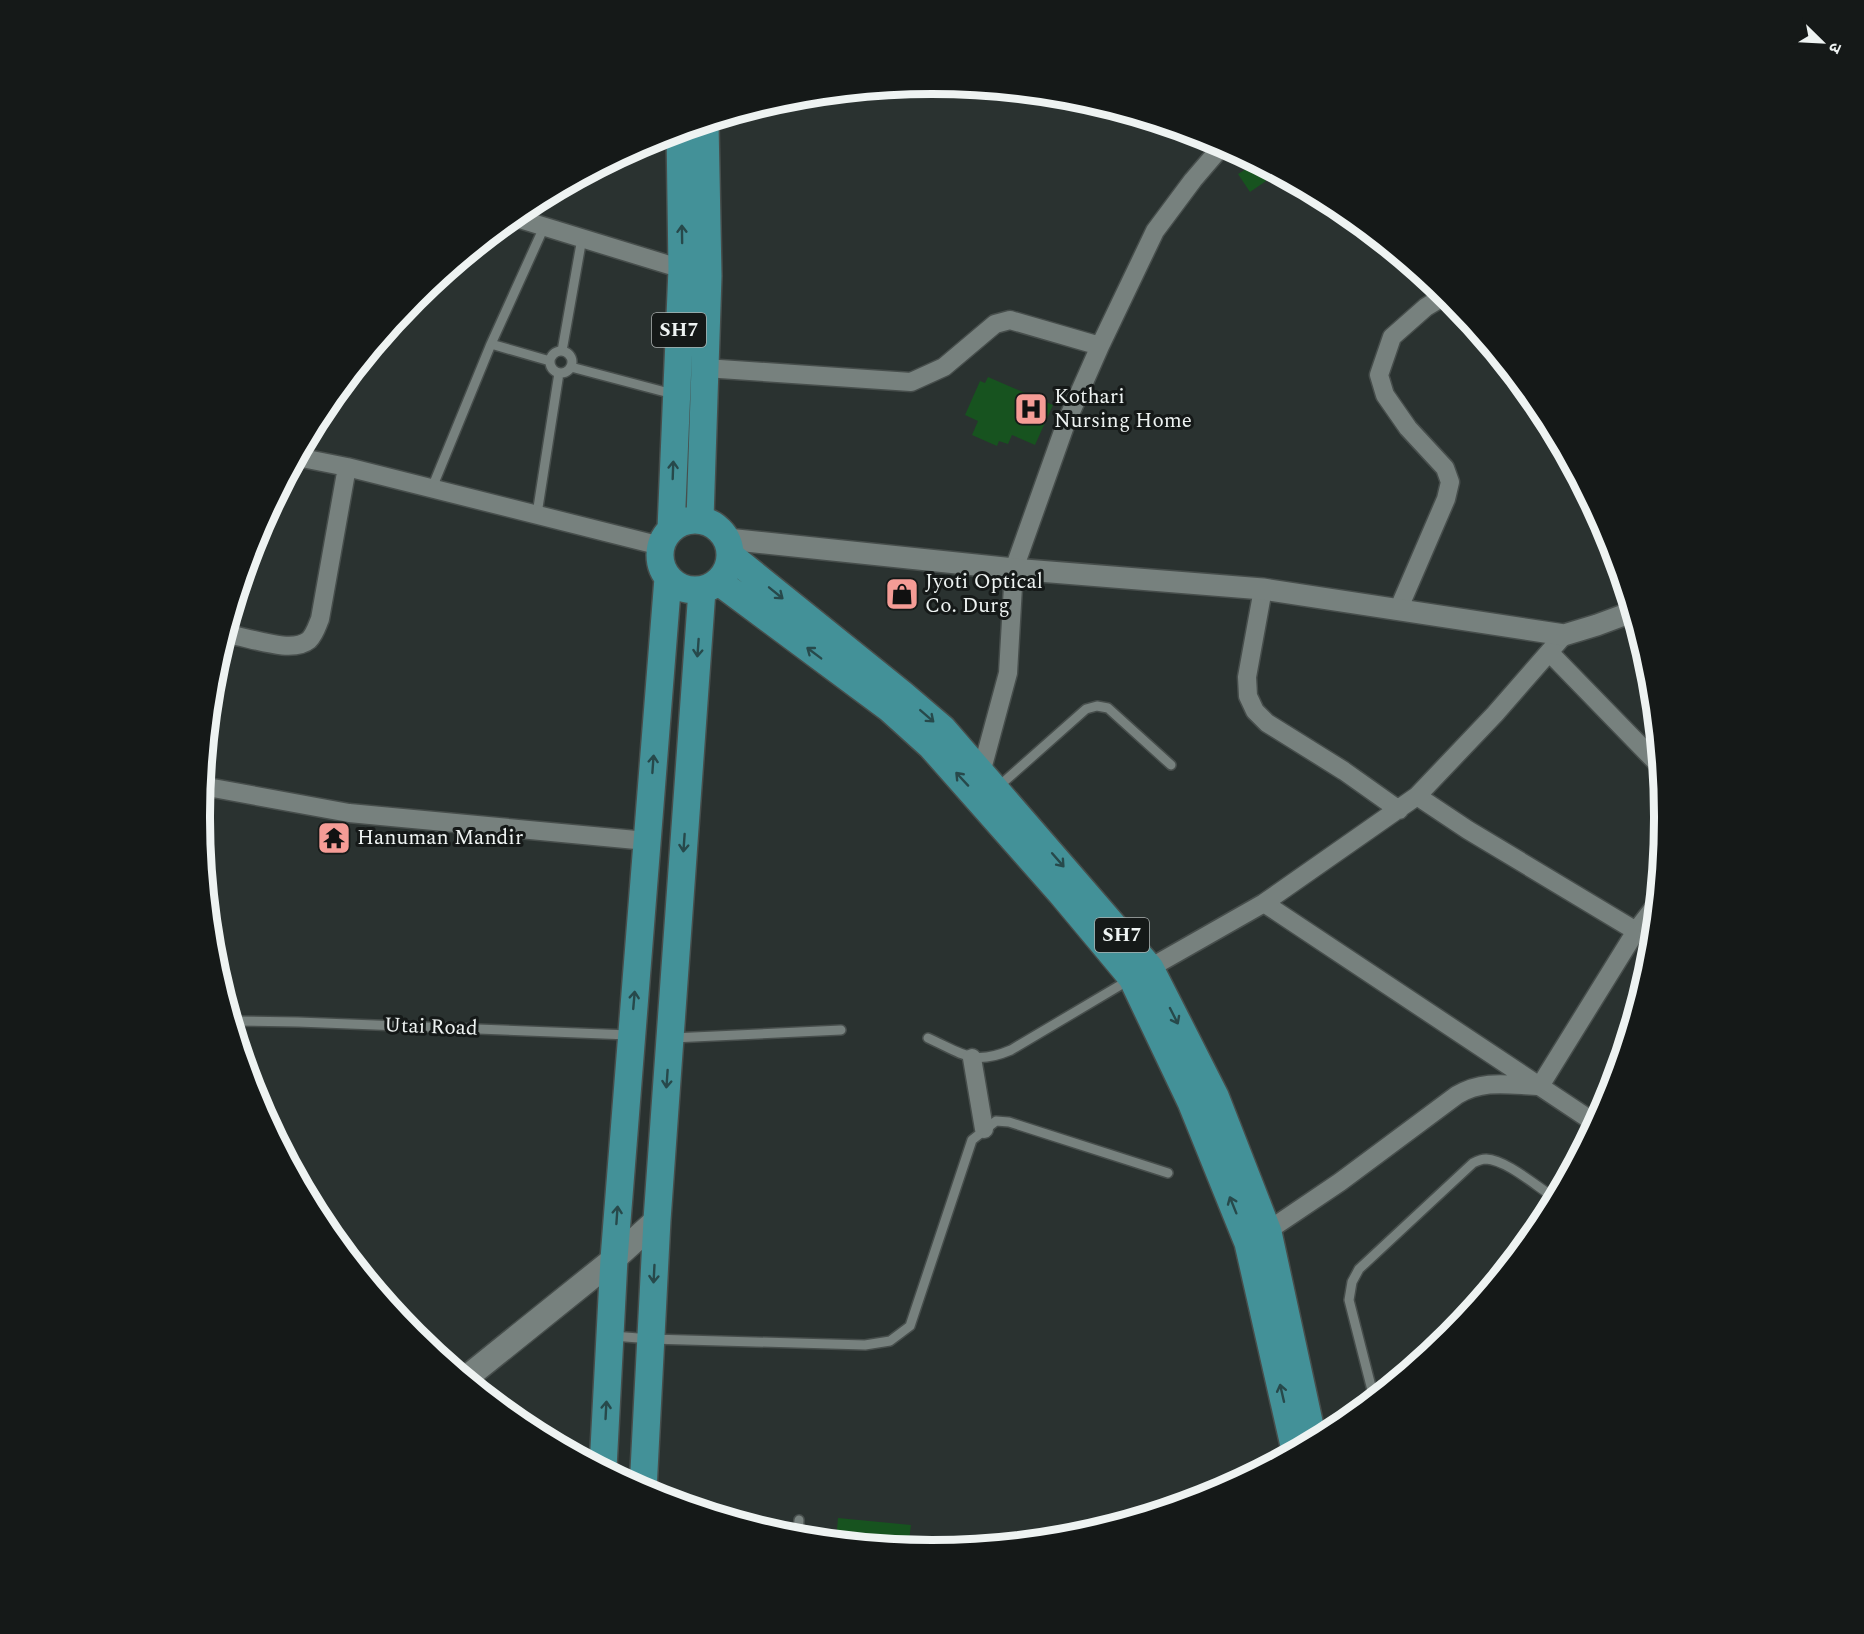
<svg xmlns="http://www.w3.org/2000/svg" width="1864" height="1634" viewBox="0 0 1864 1634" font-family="Spectral,'Noto Sans Devanagari',serif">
<rect width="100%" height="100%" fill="#2a3230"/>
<path fill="#17531f" d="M1254 164 1266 181 1250 192 1238 174Z
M988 377 1053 405 1035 445 1012 435 1008 444 999 441 997 446 972 435 978 421 965 415 980 381 985 383Z
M838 1518 911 1525 908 1548 836 1541Z"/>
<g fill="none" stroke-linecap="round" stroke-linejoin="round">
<defs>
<path id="service" d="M491 344 550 361
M562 351 582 238
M550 362a11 11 0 1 1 22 0a11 11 0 1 1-22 0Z
M571 367 673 394
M432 488 491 344 544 227
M537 514 559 373
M998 787 1086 709 1097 706 1108 708 1171 765
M232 1021 298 1022 629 1035
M672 1038 841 1030
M928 1038C963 1054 973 1066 1011 1050L1129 980
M613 1336 651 1339 865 1345 890 1341 910 1326 972 1140 996 1121 1009 1122 1168 1173
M1374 1398 1349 1300 1352 1282 1359 1269 1473 1163C1477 1161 1481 1159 1486 1159 1507 1160 1537 1187 1555 1198
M798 1537 799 1520"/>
<path id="minor" d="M513 217 692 272
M705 368 911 382 944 367 995 324 1010 320 1100 346
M297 457 347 467 661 546
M1263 589 1247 677 1248 696 1255 711 1267 723 1344 771 1399 810
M1399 608 1446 499 1450 482 1445 468 1408 428 1385 395 1379 375 1392 337 1426 307 1446 295
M225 634C247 636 291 655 309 640 315 634 317 626 320 619L347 467
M1549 652 1660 766
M981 773 1008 673 1014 569 1066 423 1100 346 1155 231 1193 180 1223 145
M202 786 349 813 647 841
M1417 796 1468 830 1636 931
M1264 903 1595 1123
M1141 973 1264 903 1417 796 1495 714 1564 635
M972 1058 984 1129
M1260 1236 1340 1182 1457 1095C1484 1079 1509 1085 1540 1086L1636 931 1656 905"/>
<path id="tertiary" d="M727 539 1014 569 1263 589 1564 635 1597 625 1632 612"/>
<path id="secondary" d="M466 1378 614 1259 657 1220"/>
<path id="primary" d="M700 519 708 276 705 123
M660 555a35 35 0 1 1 70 0a35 35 0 1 1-70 0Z
M671 529 682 269 680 131
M731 556 902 694 943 729 1150 968 1215 1096 1268 1232 1313 1440
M719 582 890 709 931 746 1061 893 1132 978 1191 1102 1248 1243 1295 1450
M603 1468 614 1259 668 578
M643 1490 657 1220 702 590"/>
</defs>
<use href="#service" stroke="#474e4c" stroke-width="12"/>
<use href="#minor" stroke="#474e4c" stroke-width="21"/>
<use href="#tertiary" stroke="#474e4c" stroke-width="24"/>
<use href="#secondary" stroke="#474e4c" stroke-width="27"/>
<use href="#primary" stroke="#474e4c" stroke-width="30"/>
<use href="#service" stroke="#77817e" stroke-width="9"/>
<use href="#minor" stroke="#77817e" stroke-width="18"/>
<use href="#tertiary" stroke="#77817e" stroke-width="21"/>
<use href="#secondary" stroke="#77817e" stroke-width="24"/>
<use href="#primary" stroke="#439198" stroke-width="27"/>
</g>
<defs><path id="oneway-shaft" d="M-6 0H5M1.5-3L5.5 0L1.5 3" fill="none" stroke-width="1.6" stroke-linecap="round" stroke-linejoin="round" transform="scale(1.5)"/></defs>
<g stroke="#27494b">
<use href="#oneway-shaft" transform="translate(682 234) rotate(-91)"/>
<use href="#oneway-shaft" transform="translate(673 470) rotate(-88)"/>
<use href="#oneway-shaft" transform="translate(776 593) rotate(39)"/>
<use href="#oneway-shaft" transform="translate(698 648) rotate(94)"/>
<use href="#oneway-shaft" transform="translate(814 653) rotate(-143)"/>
<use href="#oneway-shaft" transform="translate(927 716) rotate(41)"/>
<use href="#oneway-shaft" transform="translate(653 764) rotate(-86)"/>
<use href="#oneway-shaft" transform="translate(962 779) rotate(-133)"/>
<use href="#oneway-shaft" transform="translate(684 843) rotate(94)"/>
<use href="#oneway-shaft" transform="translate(1058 860) rotate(49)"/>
<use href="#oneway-shaft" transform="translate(634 1000) rotate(-85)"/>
<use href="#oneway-shaft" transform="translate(1174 1016) rotate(63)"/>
<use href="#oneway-shaft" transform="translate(667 1079) rotate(94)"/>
<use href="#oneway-shaft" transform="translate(1233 1205) rotate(-112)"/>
<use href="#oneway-shaft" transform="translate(617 1215) rotate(-86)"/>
<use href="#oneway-shaft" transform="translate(654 1274) rotate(93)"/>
<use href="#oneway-shaft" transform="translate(1282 1393) rotate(-103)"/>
<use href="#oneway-shaft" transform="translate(606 1410) rotate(-87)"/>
</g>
<defs>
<symbol id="hospital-square" viewBox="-11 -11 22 22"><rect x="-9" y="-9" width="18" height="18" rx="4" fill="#f59c96" stroke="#151918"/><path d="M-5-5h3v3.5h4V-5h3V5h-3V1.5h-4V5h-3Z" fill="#111"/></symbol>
<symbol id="shop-square" viewBox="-11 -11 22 22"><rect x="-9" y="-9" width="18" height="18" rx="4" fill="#f59c96" stroke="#151918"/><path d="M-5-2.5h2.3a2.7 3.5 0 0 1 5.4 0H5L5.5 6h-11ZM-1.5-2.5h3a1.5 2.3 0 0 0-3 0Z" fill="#111"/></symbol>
<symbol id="temple-square" viewBox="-11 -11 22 22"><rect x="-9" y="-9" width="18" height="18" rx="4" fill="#f59c96" stroke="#151918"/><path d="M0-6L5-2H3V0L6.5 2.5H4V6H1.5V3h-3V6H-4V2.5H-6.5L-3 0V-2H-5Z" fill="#111"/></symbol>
</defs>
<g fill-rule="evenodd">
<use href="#hospital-square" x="1012" y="390" width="38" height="38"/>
<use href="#shop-square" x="883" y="575" width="38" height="38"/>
<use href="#temple-square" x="315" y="819" width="38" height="38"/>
</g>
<g text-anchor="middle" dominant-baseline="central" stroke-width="6" stroke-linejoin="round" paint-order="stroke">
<g fill="#151918" stroke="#adb2b1" stroke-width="1.5">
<rect x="652" y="313" width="54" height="34" rx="4.5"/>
<rect x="1095" y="918" width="54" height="34" rx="4.5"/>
</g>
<g font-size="20" font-weight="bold" fill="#eef3f2">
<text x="679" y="330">SH7</text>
<text x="1122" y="935">SH7</text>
</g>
<g font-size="21" fill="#eef3f2" stroke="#151918" text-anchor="start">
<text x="1054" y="397">Kothari<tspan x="1054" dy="24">Nursing Home</tspan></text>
<text x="925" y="582">Jyoti Optical<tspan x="925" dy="24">Co. Durg</tspan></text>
<text x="357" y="838">Hanuman Mandir</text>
</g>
<g font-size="21" fill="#eef3f2" stroke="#151918">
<text transform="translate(431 1027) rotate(2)">Utai Road</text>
</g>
</g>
<path d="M0 0H1864V1634H0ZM932 94H932A722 722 0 0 1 1654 816V818A722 722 0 0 1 932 1540H932A722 722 0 0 1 210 818V816A722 722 0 0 1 932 94Z" fill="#151918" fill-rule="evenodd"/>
<path fill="none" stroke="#eef3f2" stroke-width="8" d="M932 94H932A722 722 0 0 1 1654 816V818A722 722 0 0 1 932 1540H932A722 722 0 0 1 210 818V816A722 722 0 0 1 932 94Z"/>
<g transform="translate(1822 42) rotate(114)" stroke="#151918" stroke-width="4.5" paint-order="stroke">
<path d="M0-4.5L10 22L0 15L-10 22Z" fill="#eef3f2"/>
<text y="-9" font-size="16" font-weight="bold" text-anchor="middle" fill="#eef3f2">उ</text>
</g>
</svg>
